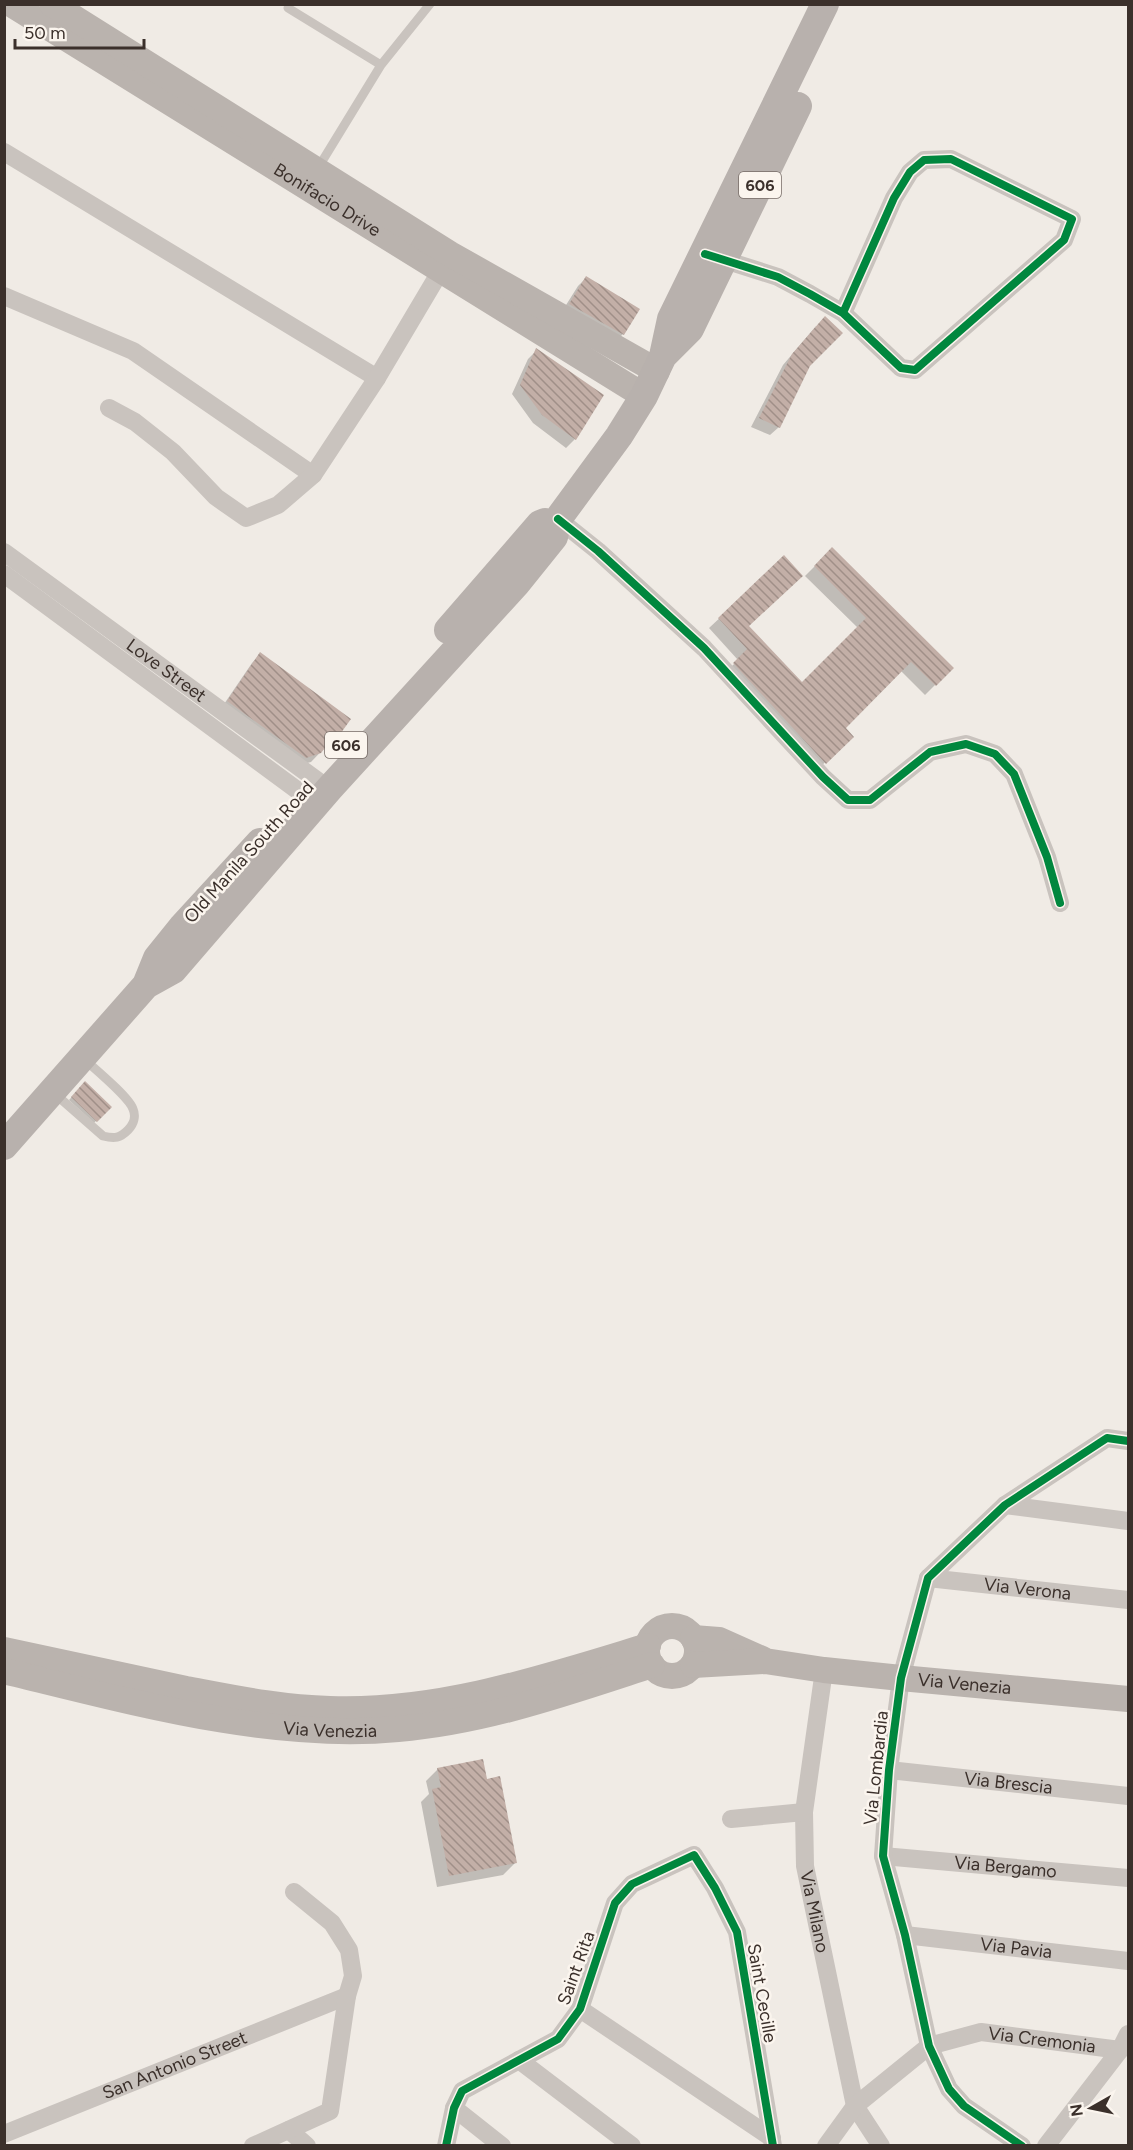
<svg xmlns="http://www.w3.org/2000/svg" width="1133" height="2150" viewBox="0 0 1133 2150" font-family="Figtree,sans-serif">
<defs>
<pattern id="building-back-hatch" width="6" height="6" patternUnits="userSpaceOnUse" patternTransform="scale(1.5)"><rect width="6" height="6" fill="#c3afa7"/><path d="M-1 5l2 2M0 0l6 6M5-1l2 2" fill="none" stroke="#a08f88"/></pattern>
</defs>
<rect width="100%" height="100%" fill="#f0ebe5"/>
<path fill="#0003" d="M586 278 623 334 614 343 561 313 578 286Z
M816 326 809 365 779 427 770 435 751 427 783 365Z
M537 350 575 439 566 448 533 423 512 394 528 359Z
M832 549 952 668 925 695 901 671 844 728 852 736 815 772 724 674 738 660 709 628 784 558 747 627 802 684 858 628 805 576Z
M260 654 336 736 311 762 296 766 220 710 252 663Z
M85 1083 109 1107 94 1123 69 1100Z
M438 1769 486 1780 515 1863 503 1875 437 1887 421 1802 429 1794 426 1781Z"/>
<path fill="url(#building-back-hatch)" d="M586 276 640 309 624 335 569 304Z
M825 316 843 333 810 366 780 428 759 418 792 354Z
M536 348 604 395 576 440 542 415 520 385Z
M832 547 954 668 936 686 911 662 846 728 854 737 826 764 733 663 747 649 718 618 784 555 803 576 749 626 802 682 866 618 814 566Z
M260 652 351 719 338 737 335 735 321 753 306 758 227 701Z
M85 1081 112 1107 97 1122 71 1097Z
M483 1759 487 1779 500 1776 517 1863 449 1876 432 1789 441 1787 437 1768Z"/>
<g fill="none" stroke-linecap="round" stroke-linejoin="round">
<path stroke="#c9c3be" stroke-width="9" d="M288 8 381 65
M318 168 381 65 430 4
M54 1093 103 1136C115 1139 120 1138 128 1130 134 1124 136 1116 133 1109 129 1097 95 1069 84 1059"/>
<g stroke="#c9c3be" stroke-width="18">
<path d="M4 152 377 378"/>
<path d="M715 257 778 277 810 294 843 313 901 368 915 370 1064 240 1072 219 951 159 924 160 910 172 894 198 843 313"/>
<path d="M4 296 133 351 313 475"/>
<path d="M109 408 135 422 173 452 216 497 246 518 278 505 313 475 377 378 447 260"/>
<path d="M558 519 598 551 704 648 823 777 848 800H870L930 752 966 744 995 754 1014 774 1047 857 1060 903"/>
<path id="s1" d="M4 552 329 789"/>
<path d="M4 574 316 804"/>
<path d="M1005 1505 1128 1521"/>
<path id="s2" d="M928 1578 1128 1600"/>
<path id="s3" d="M824 1670 804 1812 805 1866 855 2106 881 2146"/>
<path id="s4" d="M889 1770 1128 1796"/>
<path d="M731 1819 804 1812"/>
<path id="s5" d="M883 1856 1128 1878"/>
<path id="s6" d="M905 1935 1128 1961"/>
<path d="M580 2009 772 2138"/>
<path d="M519 2060 632 2146"/>
<path d="M454 2108 502 2146"/>
<path d="M289 2130 307 2146"/>
<path id="s7" d="M4 2134 347 1996"/>
<path d="M253 2146 330 2111 347 1996 353 1976 349 1950 332 1923 294 1892"/>
<path d="M446 2146 454 2108 462 2091 558 2039 580 2009 615 1903 632 1884 694 1855 715 1888 737 1932 773 2146"/>
<path id="s8" d="M826 2146 855 2106 929 2046 981 2032 1120 2050"/>
<path d="M1022 2146 964 2106 949 2089 929 2046 905 1935 883 1856 889 1770 901 1678 928 1578 1005 1505 1107 1438 1128 1441"/>
<path d="M1046 2146 1120 2050 1128 2034"/>
</g>
<g stroke="#bab3ae" stroke-width="26">
<path id="s9" d="M11 4 644 396"/>
<path d="M52 4 450 254 657 371"/>
<circle cx="672" cy="1651" r="25"/>
<path d="M693 1638 719 1640 762 1659"/>
<path d="M4 1650C65 1663 126 1676 186 1689 234 1698 281 1708 330 1709 439 1713 546 1677 648 1646"/>
<path id="s10" d="M693 1665 765 1661 824 1670 901 1678 1128 1699"/>
<path id="s11" d="M4 1671C129 1701 269 1741 398 1729 485 1722 569 1692 652 1665"/>
</g>
<path stroke="#b8b1ad" stroke-width="28" d="M663 356 690 329 798 106
M448 630 540 524 545 522
M146 985 173 970 329 789 517 583 554 537 558 519 619 436 644 396 663 356 671 319 825 4
M4 1146 146 985 157 958 182 927 260 842"/>
<defs>
<path id="cycleway" d="M705 254 778 277 810 294 843 313 901 368 915 370 1064 240 1072 219 951 159 924 160 910 172 894 198 843 313
M558 519 598 551 704 648 823 777 848 800H870L930 752 966 744 995 754 1014 774 1047 857 1060 903
M446 2146 454 2108 462 2091 558 2039 580 2009 615 1903 632 1884 694 1855 715 1888 737 1932 773 2146
M1022 2146 964 2106 949 2089 929 2046 905 1935 883 1856 889 1770 901 1678 928 1578 1005 1505 1107 1438 1128 1441"/>
</defs>
<use href="#cycleway" stroke="#fbf5ee" stroke-width="11"/>
<use href="#cycleway" stroke="#00873e" stroke-width="8"/>
</g>
<g text-anchor="middle" dominant-baseline="central" stroke-width="5" stroke-linejoin="round" paint-order="stroke">
<g fill="#fbf5ee" stroke="#756b66" stroke-width="1.5">
<rect x="739" y="172" width="42" height="26" rx="4.5"/>
<rect x="325" y="732" width="42" height="26" rx="4.5"/>
</g>
<g font-size="16" font-weight="bold" fill="#3b302b">
<text x="760" y="185">606</text>
<text x="346" y="745">606</text>
</g>
<g font-size="18" fill="#3b302b" stroke="#fbf5ee">
<text stroke="none"><textPath href="#s9" startOffset="372">Bonifacio Drive</textPath></text>
<text stroke="none"><textPath href="#s1" startOffset="201">Love Street</textPath></text>
<text transform="translate(249 852) rotate(-48)">Old Manila South Road</text>
<text stroke="none"><textPath href="#s2" startOffset="100">Via Verona</textPath></text>
<text stroke="none"><textPath href="#s10" startOffset="273">Via Venezia</textPath></text>
<text stroke="none"><textPath href="#s11" startOffset="332">Via Venezia</textPath></text>
<text transform="translate(876 1768) rotate(-84)">Via Lombardia</text>
<text stroke="none"><textPath href="#s4" startOffset="120">Via Brescia</textPath></text>
<text stroke="none"><textPath href="#s5" startOffset="123">Via Bergamo</textPath></text>
<text stroke="none"><textPath href="#s3" startOffset="244">Via Milano</textPath></text>
<text stroke="none"><textPath href="#s6" startOffset="112">Via Pavia</textPath></text>
<text transform="translate(576 1968) rotate(-70)">Saint Rita</text>
<text transform="translate(762 1993) rotate(80)">Saint Cecille</text>
<text stroke="none"><textPath href="#s8" startOffset="260">Via Cremonia</textPath></text>
<text stroke="none"><textPath href="#s7" startOffset="184">San Antonio Street</textPath></text>
</g>
</g>
<rect width="1133" height="2150" fill="none" stroke="#3b302b" stroke-width="12"/>
<g transform="translate(1091 2108) rotate(261)" stroke="#fbf5ee" stroke-width="4.5" paint-order="stroke">
<path d="M0-4.5L10 22L0 15L-10 22Z" fill="#3b302b"/>
<text y="-9" font-size="16" font-weight="bold" text-anchor="middle" fill="#3b302b">N</text>
</g>
<path d="M15 39v9h129v-9" fill="none" stroke="#3b302b" stroke-width="3"/>
<text x="24" y="39" font-size="18" fill="#3b302b" stroke="#fbf5ee" stroke-width="4.5" paint-order="stroke">50 m</text>
</svg>
